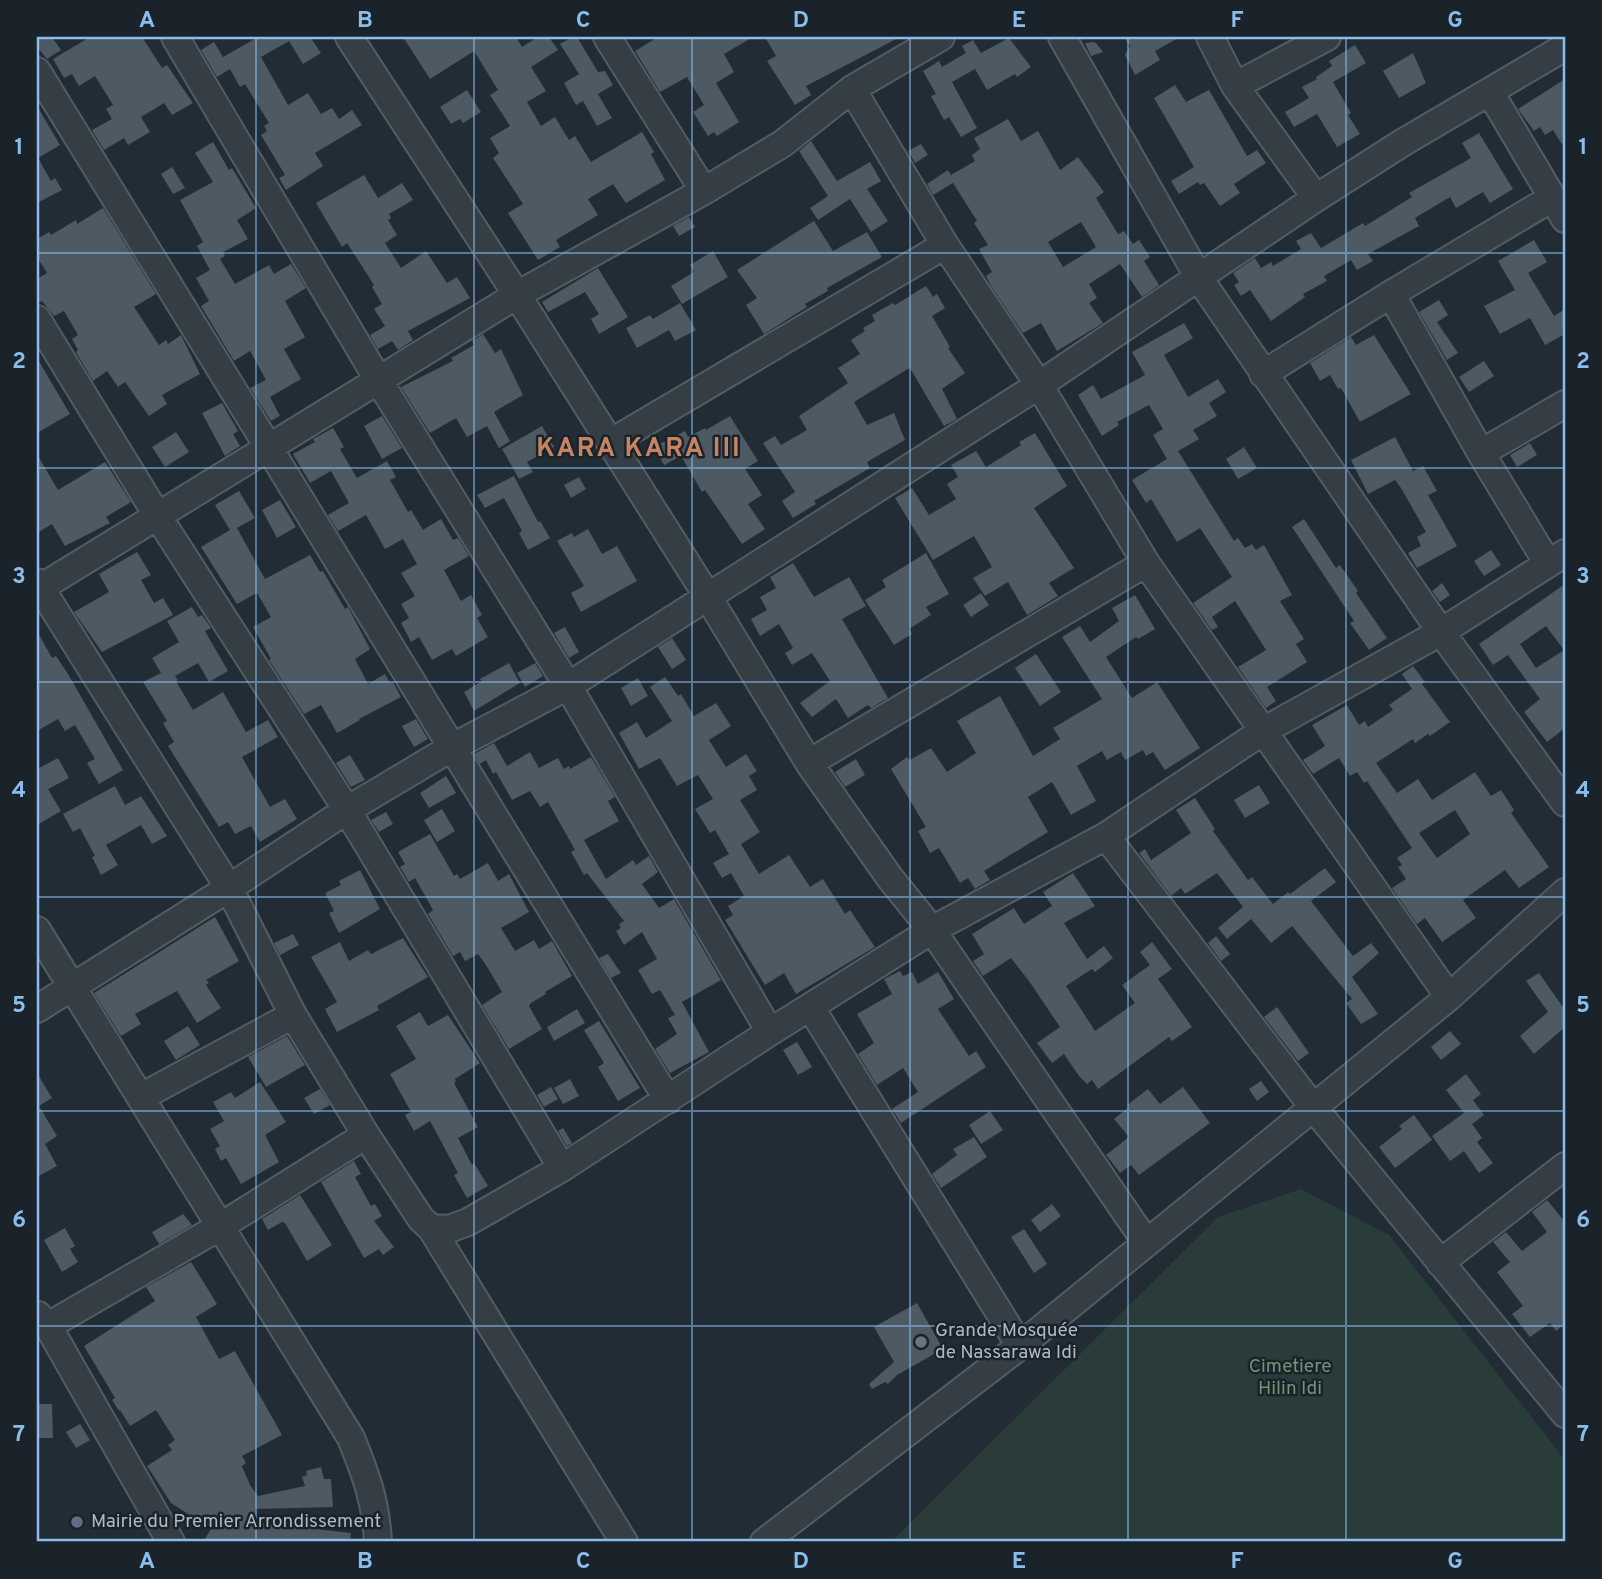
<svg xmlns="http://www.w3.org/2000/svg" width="1602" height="1579" viewBox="0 0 1602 1579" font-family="Overpass,sans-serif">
<rect width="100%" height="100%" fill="#222c34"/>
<path fill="#2a3c3a" d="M1301 1189 1389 1235 1565 1460V1542H891L1218 1217Z"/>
<path fill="#4d5963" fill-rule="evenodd" d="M37 37H52L61 50 47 59 37 47Z
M90 37H142L162 68 167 65 193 103 172 115 164 103 141 117 150 132 128 145 124 138 104 150 92 130 112 119 106 109 113 105 95 76 79 86 72 74 64 78 53 59Z
M258 37H310L321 53 303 64 289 41 261 57 288 105 308 93 321 114 332 108 339 119 352 110 362 125 315 153 323 166 286 190 279 178 285 175 261 135 267 131 264 126 269 123 245 84 240 87 230 69 217 77 201 50 214 42 223 57Z
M403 37H516L522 47 538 37H549L558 50 531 67 546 91 527 102 541 126 555 117 569 140 575 136 591 162 642 132 654 152 651 154 665 180 626 203 613 184 588 199 598 215 556 240 560 247 538 260 508 213 523 204 493 158 499 153 490 138 510 126 490 95 498 90 474 51 430 79Z
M573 37H577L598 72 605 71 613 85 598 94 612 118 597 126 583 101 576 105 564 83 579 74 560 44Z
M658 37H753L724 54 734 72 716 83 739 122 717 136 714 132 708 136 693 112 704 105 687 77 660 92 635 51Z
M765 37H900L806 86 811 95 795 105 767 61 776 56Z
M1124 37H1180L1155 51 1160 60 1135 75 1125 55 1130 46Z
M1009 38 1031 67 1017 77 1015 74 987 90 975 69 952 82 977 128 961 137 949 117 944 120 931 96 936 94 923 71 939 61 942 67 966 53 962 46 973 40 981 53Z
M1093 42 1096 43 1103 52 1091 56 1085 43Z
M1355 45 1366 63 1333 82 1351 113 1348 115 1360 134 1337 147 1317 114 1294 127 1285 112 1309 98 1302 87 1317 79 1316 77 1332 66 1329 61Z
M1413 53 1426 83 1399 98 1383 71Z
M1565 79V149L1553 130 1545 135 1540 127 1534 131 1518 109Z
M1175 85 1186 102 1209 90 1247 156 1257 150 1266 163 1234 184 1240 193 1220 206 1204 183 1200 185 1198 182 1179 194 1171 181 1194 167 1154 98Z
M467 90 481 112 463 123 460 119 451 124 440 107Z
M37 106 60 145 38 158 51 181 55 178 62 190 37 203Z
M1008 119 1021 141 1038 131 1060 170 1078 157 1104 192 1096 198 1118 234 1124 231 1133 244 1139 240 1150 257 1144 261 1159 285 1142 297 1120 264 1089 284 1097 298 1089 303 1103 323 1057 351 1041 323 1023 333 991 286 986 276 992 272 979 249 988 245 974 223 977 221 953 183 933 195 927 184 948 170 951 175 975 161 972 155 980 149 974 138ZM1081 222 1096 247 1063 267 1048 242Z
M1479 133 1513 189 1490 203 1483 192 1456 208 1450 197 1415 218 1419 226 1368 254 1373 261 1357 270 1351 260 1336 269 1324 276 1327 281 1303 294 1305 297 1271 321 1250 290 1241 296 1234 285 1239 282 1233 273 1255 258 1261 268 1271 262 1273 266 1301 249 1296 241 1311 233 1321 248 1363 223 1365 226 1412 197 1409 193 1471 158 1462 143Z
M811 141 837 181 870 162 881 181 867 189 888 221 871 232 850 199 818 220 810 208 828 196 799 151Z
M213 142 229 170 232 168 256 208 237 220 248 239 223 252 225 256 220 259 235 284 269 265 274 274 291 264 306 288 285 301 305 337 284 349 301 379 270 397 280 416 271 421 250 388 266 380 250 351 234 361 201 306 209 301 196 278 210 270 197 246 203 242 180 200 213 182 195 153Z
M921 144 928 155 915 163 908 151Z
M172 167 185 188 173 194 161 174Z
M364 175 378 198 402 183 413 200 389 214 391 218 388 220 397 235 385 243 401 268 426 251 447 283 457 277 470 298 408 331 413 340 398 350 392 341 378 349 370 335 385 326 374 309 382 304 372 287 374 285 347 243 342 247 316 203Z
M103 208 156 294 134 307 159 345 166 340 168 344 181 335 200 374 162 395 167 404 149 416 125 382 118 387 107 371 93 381 76 352 78 350 72 339 78 335 64 311 54 316 42 301 37 303V279L47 273 37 257V239L49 232 51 235 76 220 77 224Z
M689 217 695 227 679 236 673 226Z
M814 221 833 251 867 232 882 257 827 288 828 291 805 304 807 307 764 334 746 305 757 298 737 270Z
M1534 240 1547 262 1528 273 1554 316 1565 309V334L1545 345 1530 318 1500 334 1484 306 1515 290 1498 261Z
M713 251 728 277 682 304 671 286 694 272 690 265Z
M598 268 628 317 599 334 591 319 599 314 585 292 548 312 542 302Z
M926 286 933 297 937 294 945 308 932 316 950 347 948 348 965 373 942 389 957 419 944 426 910 368 906 370 854 402 867 425 894 413 905 440 867 462 870 468 814 501 816 504 793 518 782 501 795 492 763 443 775 436 781 445 807 430 799 416 848 383 838 368 860 354 851 340 865 331 863 328 875 321 872 315 893 303 895 305Z
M1439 300 1448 315 1437 322 1458 353 1447 360 1419 312Z
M680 303 696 330 675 341 669 330 637 348 626 328 650 315 653 319Z
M1184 323 1193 338 1164 355 1188 397 1218 379 1226 392 1209 403 1217 416 1193 430 1199 439 1178 451 1234 541 1238 538 1245 548 1252 544 1256 550 1264 545 1292 595 1280 601 1304 639 1296 644 1307 662 1267 687 1276 701 1266 708 1238 667 1266 650 1235 601 1212 617 1218 627 1212 630 1193 603 1232 577 1200 528 1177 542 1151 499 1146 503 1132 480 1167 459 1153 435 1163 429 1149 405 1117 422 1119 425 1102 436 1078 395 1093 385 1101 399 1145 375 1132 352Z
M483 334 495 353 501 349 523 395 494 412 510 441 499 448 487 426 467 437 456 418 430 433 401 387 453 361 451 358 474 345 472 341Z
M1374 335 1411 394 1360 422 1341 388 1338 389 1330 375 1320 381 1310 363 1351 337 1356 345Z
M37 358 70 414 37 433Z
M1484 361 1494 376 1469 392 1459 377Z
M222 403 238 431 233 434 240 446 225 456 202 413Z
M382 416 402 448 382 459 364 426Z
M730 416 758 461 745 469 762 495 748 504 765 529 742 544 705 490 702 492 681 456 664 465 654 447 685 431 688 437 705 428 706 430Z
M542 426 554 447 527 462 533 472 519 479 502 449Z
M333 428 344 447 340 449 357 478 387 461 396 477 390 480 408 512 411 510 423 530 441 519 453 540 458 538 469 556 444 570 461 601 471 595 482 615 477 618 488 637 456 656 452 649 432 660 419 637 411 642 401 623 409 618 401 604 415 596 401 573 417 564 403 539 385 549 366 515 338 531 328 515 349 503 331 471 310 483 293 454 315 442 313 439Z
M176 432 189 452 165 467 152 447Z
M1035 433 1067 486 1034 508 1074 568 1049 583 1058 596 1027 615 1008 582 985 596 973 578 992 567 974 536 933 560 895 498 912 488 929 515 956 499 947 484 958 477 951 465 976 451 986 467 1021 445 1019 442Z
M1395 437 1413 471 1423 466 1437 491 1428 495 1457 546 1417 568 1408 553 1421 546 1417 537 1426 532 1401 488 1395 480 1368 494 1351 460Z
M1530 443 1537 455 1517 467 1510 455Z
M1244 447 1257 468 1238 479 1226 459Z
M37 454 58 490 105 462 131 502 106 517 110 523 65 546 52 524 37 533Z
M514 476 538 522 540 521 550 538 528 550 519 533 522 531 504 498 485 508 477 495Z
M579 477 586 489 571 498 564 485Z
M239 491 255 518 237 528 265 579 310 555 320 572 323 571 345 609 348 607 370 649 355 659 368 684 385 674 390 683 393 682 401 697 359 719 360 720 337 733 321 705 304 714 269 660 271 659 253 627 271 617 257 593 237 604 201 547 230 530 215 505Z
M280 500 296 527 277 538 262 510Z
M1304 519 1336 568 1340 565 1358 591 1356 593 1387 638 1369 650 1350 623 1354 621 1292 527Z
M588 529 602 554 617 546 637 581 581 612 571 593 584 586 557 541 572 533 574 537Z
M1491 550 1501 565 1484 576 1474 561Z
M137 552 151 575 141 580 154 603 163 598 173 615 102 652 74 612 109 592 99 574Z
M926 553 949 594 926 607 931 615 909 629 912 634 894 645 865 600 886 587 882 580Z
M793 563 814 597 849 577 866 606 842 619 888 698 871 708 868 705 848 718 836 699 812 717 800 703 830 681 812 653 792 665 785 653 793 648 779 624 760 636 751 619 767 610 760 597 776 588 770 577Z
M1442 583 1450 595 1440 602 1432 591Z
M1565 584V728L1547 742 1524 712 1540 699 1508 655 1493 665 1479 644ZM1546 626 1564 650 1536 668 1520 644Z
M981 593 989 605 971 617 963 605Z
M1135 595 1155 629 1138 639 1136 637 1106 657 1132 698 1157 682 1200 748 1165 770 1153 752 1146 756 1143 750 1125 760 1121 752 1107 760 1102 751 1077 766 1096 801 1071 815 1052 782 1028 797 1048 832 984 871 990 880 978 887 975 889 968 878 960 883 939 848 930 853 918 831 926 827 891 769 907 757 910 760 931 748 947 772 976 753 957 721 1000 696 1033 756 1060 739 1053 728 1102 699 1062 637 1080 626 1090 642 1119 621 1112 608Z
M192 607 198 617 202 615 211 628 205 631 228 671 209 682 198 663 175 676 178 680 176 681 193 710 223 692 246 732 268 720 278 737 242 757 270 807 285 799 297 819 260 842 251 826 235 834 228 822 219 827 168 746 174 742 163 723 167 721 143 682 161 673 152 658 179 642 167 621Z
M565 627 579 652 569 658 554 633Z
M37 631 52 658 56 656 68 674 123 770 99 784 87 763 95 759 75 725 65 731 58 719 37 731Z
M672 638 686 660 672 669 658 647Z
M1036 654 1061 692 1040 706 1015 668Z
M509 663 520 683 474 711 464 692 482 681 480 679Z
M535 663 543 676 525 687 517 673Z
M1413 666 1425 682 1422 684 1450 722 1430 736 1428 734 1415 743 1413 739 1376 763 1397 793 1418 779 1432 800 1475 772 1491 796 1501 790 1514 810 1511 813 1549 867 1519 888 1505 870 1463 900 1476 918 1442 942 1425 918 1417 924 1392 888 1406 879 1398 867 1402 865 1397 858 1412 848 1367 781 1364 783 1357 772 1350 776 1339 758 1313 774 1303 760 1325 746 1312 725 1347 705 1359 725 1365 721 1368 727 1393 710 1389 705 1412 689 1402 674ZM1455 810 1470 834 1437 858 1419 833Z
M665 677 678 696 681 694 694 716 716 703 731 726 709 740 726 767 746 754 757 771 749 776 757 790 740 800 760 832 741 844 759 874 789 855 810 887 823 879 845 914 850 910 875 947 796 994 784 973 765 985 725 920 733 915 728 906 744 896 731 873 722 878 713 863 729 854 715 830 710 833 695 809 713 799 698 775 677 786 660 758 639 769 619 733 637 722 646 738 672 721 650 687Z
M638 678 648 696 631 706 621 688Z
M416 719 428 739 414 747 402 726Z
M494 743 507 766 530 752 539 768 558 758 564 769 569 766 570 769 591 757 615 797 608 801 619 821 584 840 606 879 633 860 636 865 649 856 658 872 642 884 659 908 674 899 721 980 682 1002 709 1052 670 1073 655 1049 677 1034 668 1018 675 1015 660 990 652 994 638 970 657 959 642 932 624 945 616 931 621 928 619 924 624 921 587 873 584 875 571 852 575 850 548 802 540 807 530 791 512 800 496 772 493 774 486 760 480 764 474 754Z
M350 755 365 780 351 787 336 763Z
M58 758 69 778 48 789 61 811 37 825V769Z
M856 759 865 775 845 787 835 772Z
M446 776 456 793 429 808 420 793Z
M1259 785 1270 803 1245 818 1234 800Z
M115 786 125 805 141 796 167 836 152 844 141 825 106 845 118 865 101 875 92 857 95 856 80 828 73 832 63 814Z
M1195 798 1215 829 1213 831 1248 880 1252 877 1273 904 1288 892 1290 894 1325 868 1336 882 1311 901 1353 956 1371 943 1379 953 1352 977 1378 1014 1361 1024 1346 1003 1352 999 1292 926 1271 943 1251 919 1227 939 1218 928 1243 907 1217 873 1185 894 1181 888 1171 896 1139 853 1145 849 1151 860 1191 833 1176 810Z
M442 809 455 831 437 842 424 820Z
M386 812 393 824 379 832 371 820Z
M430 834 454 876 457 874 460 879 488 863 498 881 509 874 529 912 501 928 515 951 534 940 539 949 552 941 572 976 545 992 546 994 531 1003 529 1006 542 1029 509 1049 482 1005 502 992 486 965 478 954 465 961 460 952 453 956 428 914 433 910 415 878 409 882 400 867 405 864 398 852Z
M360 870 380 909 339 933 329 913 334 911 325 893 341 885 339 881Z
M1073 873 1095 906 1064 923 1087 959 1104 946 1113 958 1095 972 1092 969 1066 986 1095 1031 1135 1003 1122 985 1150 965 1140 952 1152 942 1172 969 1158 979 1192 1027 1172 1041 1169 1037 1098 1089 1092 1080 1087 1084 1079 1076 1064 1054 1052 1063 1037 1043 1060 1027 1029 981 1011 958 983 976 973 961 984 954 972 934 1014 908 1024 924 1052 906 1043 892Z
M215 917 239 961 206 980 209 983 206 985 221 1008 197 1023 177 991 135 1014 141 1024 121 1036 94 993Z
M293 934 299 945 280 955 274 943Z
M1216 936 1230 954 1221 961 1208 943Z
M403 938 428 977 377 1006 379 1010 337 1032 325 1009 337 1002 311 957 340 942 349 961 368 950 371 954Z
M608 954 621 973 611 978 599 958Z
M900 971 903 976 912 972 918 984 938 972 954 999 938 1009 969 1056 976 1051 986 1067 901 1123 892 1109 918 1092 903 1068 877 1085 858 1054 874 1043 857 1014 892 994 884 979Z
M1539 973 1565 1010V1027L1534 1054 1520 1036 1548 1012 1526 981Z
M1277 1007 1309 1053 1298 1061 1264 1017Z
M577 1009 585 1023 554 1041 547 1027Z
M420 1012 428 1026 448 1015 480 1063 455 1079 456 1082 454 1083 478 1127 458 1138 472 1165 474 1163 488 1186 467 1198 454 1175 458 1173 430 1121 414 1131 405 1115 411 1112 390 1074 416 1059 396 1026Z
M599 1021 640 1088 618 1101 598 1067 604 1063 584 1030Z
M188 1026 200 1045 176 1060 164 1041Z
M1450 1031 1461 1044 1441 1060 1431 1047Z
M287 1036 305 1065 266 1087 248 1057Z
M797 1042 812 1067 798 1075 783 1050Z
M37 1073 52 1098 39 1106 57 1136 45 1144 57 1166 37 1177Z
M1466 1074 1481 1094 1473 1100 1484 1115 1472 1124 1482 1138 1477 1142 1493 1163 1479 1173 1464 1151 1450 1161 1432 1136 1464 1113 1446 1090Z
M570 1079 579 1096 563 1104 554 1088Z
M1261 1081 1269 1092 1257 1101 1249 1089Z
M260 1082 286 1122 265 1135 279 1162 241 1184 226 1158 221 1161 215 1149 220 1146 210 1129 224 1121 213 1102 231 1092 235 1098Z
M551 1087 558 1099 544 1107 537 1095Z
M1183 1087 1210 1123 1139 1175 1131 1165 1120 1173 1106 1155 1129 1137 1114 1119 1129 1107 1127 1105 1148 1089 1160 1104Z
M320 1089 330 1105 314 1114 304 1098Z
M990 1111 1003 1130 981 1144 969 1125Z
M1414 1115 1432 1140 1395 1168 1379 1147 1402 1129 1399 1126Z
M563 1128 572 1143 567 1146 558 1131Z
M974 1137 987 1157 941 1188 932 1174 957 1155 953 1149Z
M354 1161 361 1174 355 1177 371 1206 375 1204 382 1216 374 1221 394 1247 383 1255 379 1249 364 1258 321 1182Z
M300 1195 332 1245 307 1261 285 1223 282 1222 268 1230 262 1219Z
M1547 1200 1565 1222V1324L1556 1331 1550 1323 1530 1337 1512 1314 1523 1306 1497 1272 1510 1262 1493 1242 1506 1232 1522 1251 1547 1232 1532 1212Z
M1052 1204 1061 1216 1040 1232 1031 1220Z
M183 1214 192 1225 159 1244 152 1232Z
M65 1228 75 1246 70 1249 78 1262 62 1272 44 1240Z
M1024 1229 1047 1264 1034 1273 1011 1237Z
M191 1262 217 1304 196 1317 219 1359 235 1351 282 1435 242 1456 246 1463 242 1466 250 1485 258 1496 305 1486 302 1477 307 1475 306 1471 321 1467 324 1479H331L333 1507 255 1509V1522L351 1533 350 1542H203L211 1529 171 1503 147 1466 172 1450 168 1445 175 1440 156 1410 130 1426 120 1410 119 1411 112 1400 115 1398 84 1346 155 1301 146 1287Z
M917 1303 943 1349 897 1375 888 1384 885 1382 872 1389 869 1384 894 1362 874 1327Z
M37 1404H52L53 1438H37Z
M80 1424 90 1440 76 1448 66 1432Z"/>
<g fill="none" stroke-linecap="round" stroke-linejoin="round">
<defs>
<path id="minor" d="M175 37 379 381 568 686 770 1032
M349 37 517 295 708 597 809 763 890 878 932 930 1146 1242
M607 37 704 191
M1062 37 1199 278 1441 632 1565 803
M1210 37 1235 86 1316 198
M37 71C249 413 456 757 668 1100
M1235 86 1327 37
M852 89 945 245 1039 385 1146 563 1449 997
M1490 92 1565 219
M1391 294 1481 453 1548 564
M37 319 157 515 347 810 562 1168
M1263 374 1391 294 1552 198
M610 443 945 245
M1481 453 1565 404
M37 582 229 888 293 1015 366 1135 421 1219 431 1228 449 1229 468 1222 562 1168 770 1032 932 930 1106 836 1263 731 1441 632 1565 553
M37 590 517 295 704 191 782 144 852 89 941 37
M809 763 1146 563
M1106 836 1313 1107 1565 1414
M37 930 351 1438C366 1475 376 1502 378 1542
M811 1008 1020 1346
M37 1009 229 888 347 810 451 748 568 686 1039 385 1316 198 1402 143 1565 47
M141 1097 293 1015
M431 1228 624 1542
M1440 1263 1565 1166
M38 1315 48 1326 171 1542
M48 1326 221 1226 366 1135
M764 1542 1020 1346 1449 997 1565 892"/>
</defs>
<use href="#minor" stroke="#525c63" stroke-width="30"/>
<use href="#minor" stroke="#353e45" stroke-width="26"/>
</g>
<path fill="none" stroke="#8abcec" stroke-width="2" stroke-opacity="0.55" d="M256 37V1542M474 37V1542M692 37V1542M910 37V1542M1128 37V1542M1346 37V1542M37 253H1565M37 468H1565M37 682H1565M37 897H1565M37 1111H1565M37 1326H1565"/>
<circle fill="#6b7280" stroke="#1a232a" stroke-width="2.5" cx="921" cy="1342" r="7"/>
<circle fill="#5c6f8a" stroke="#1a232a" stroke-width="2.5" cx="77" cy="1522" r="7"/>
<g text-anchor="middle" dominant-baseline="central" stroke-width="5" stroke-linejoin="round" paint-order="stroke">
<g font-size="19" fill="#afb9c2" stroke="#1a232a" text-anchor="start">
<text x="935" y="1331">Grande Mosquée<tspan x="935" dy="22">de Nassarawa Idi</tspan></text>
<text x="91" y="1522">Mairie du Premier Arrondissement</text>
</g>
<g font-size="19" fill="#719575" stroke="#1a232a">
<text x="1290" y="1367">Cimetiere<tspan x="1290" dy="22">Hilin Idi</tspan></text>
</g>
<g font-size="26" font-weight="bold" letter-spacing="2" fill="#c78465" stroke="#1a232a">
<text x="639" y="449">KARA KARA III</text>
</g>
</g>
<rect width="1602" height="1579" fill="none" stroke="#1a232a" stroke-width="77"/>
<rect x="38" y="38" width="1526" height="1502" fill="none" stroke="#8abcec" stroke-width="2.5"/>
<g font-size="23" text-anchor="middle" font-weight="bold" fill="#8abcec">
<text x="147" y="27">A</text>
<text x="365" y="27">B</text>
<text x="583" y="27">C</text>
<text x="801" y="27">D</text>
<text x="1019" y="27">E</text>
<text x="1237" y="27">F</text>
<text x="1455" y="27">G</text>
<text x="19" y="154">1</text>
<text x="1583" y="154">1</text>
<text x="19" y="368">2</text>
<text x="1583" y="368">2</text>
<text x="19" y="583">3</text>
<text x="1583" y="583">3</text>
<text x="19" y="797">4</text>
<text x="1583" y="797">4</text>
<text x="19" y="1012">5</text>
<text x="1583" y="1012">5</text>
<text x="19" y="1227">6</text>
<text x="1583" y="1227">6</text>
<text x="19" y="1441">7</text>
<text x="1583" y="1441">7</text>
<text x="147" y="1568">A</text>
<text x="365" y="1568">B</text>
<text x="583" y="1568">C</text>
<text x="801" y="1568">D</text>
<text x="1019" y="1568">E</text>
<text x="1237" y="1568">F</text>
<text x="1455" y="1568">G</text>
</g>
</svg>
